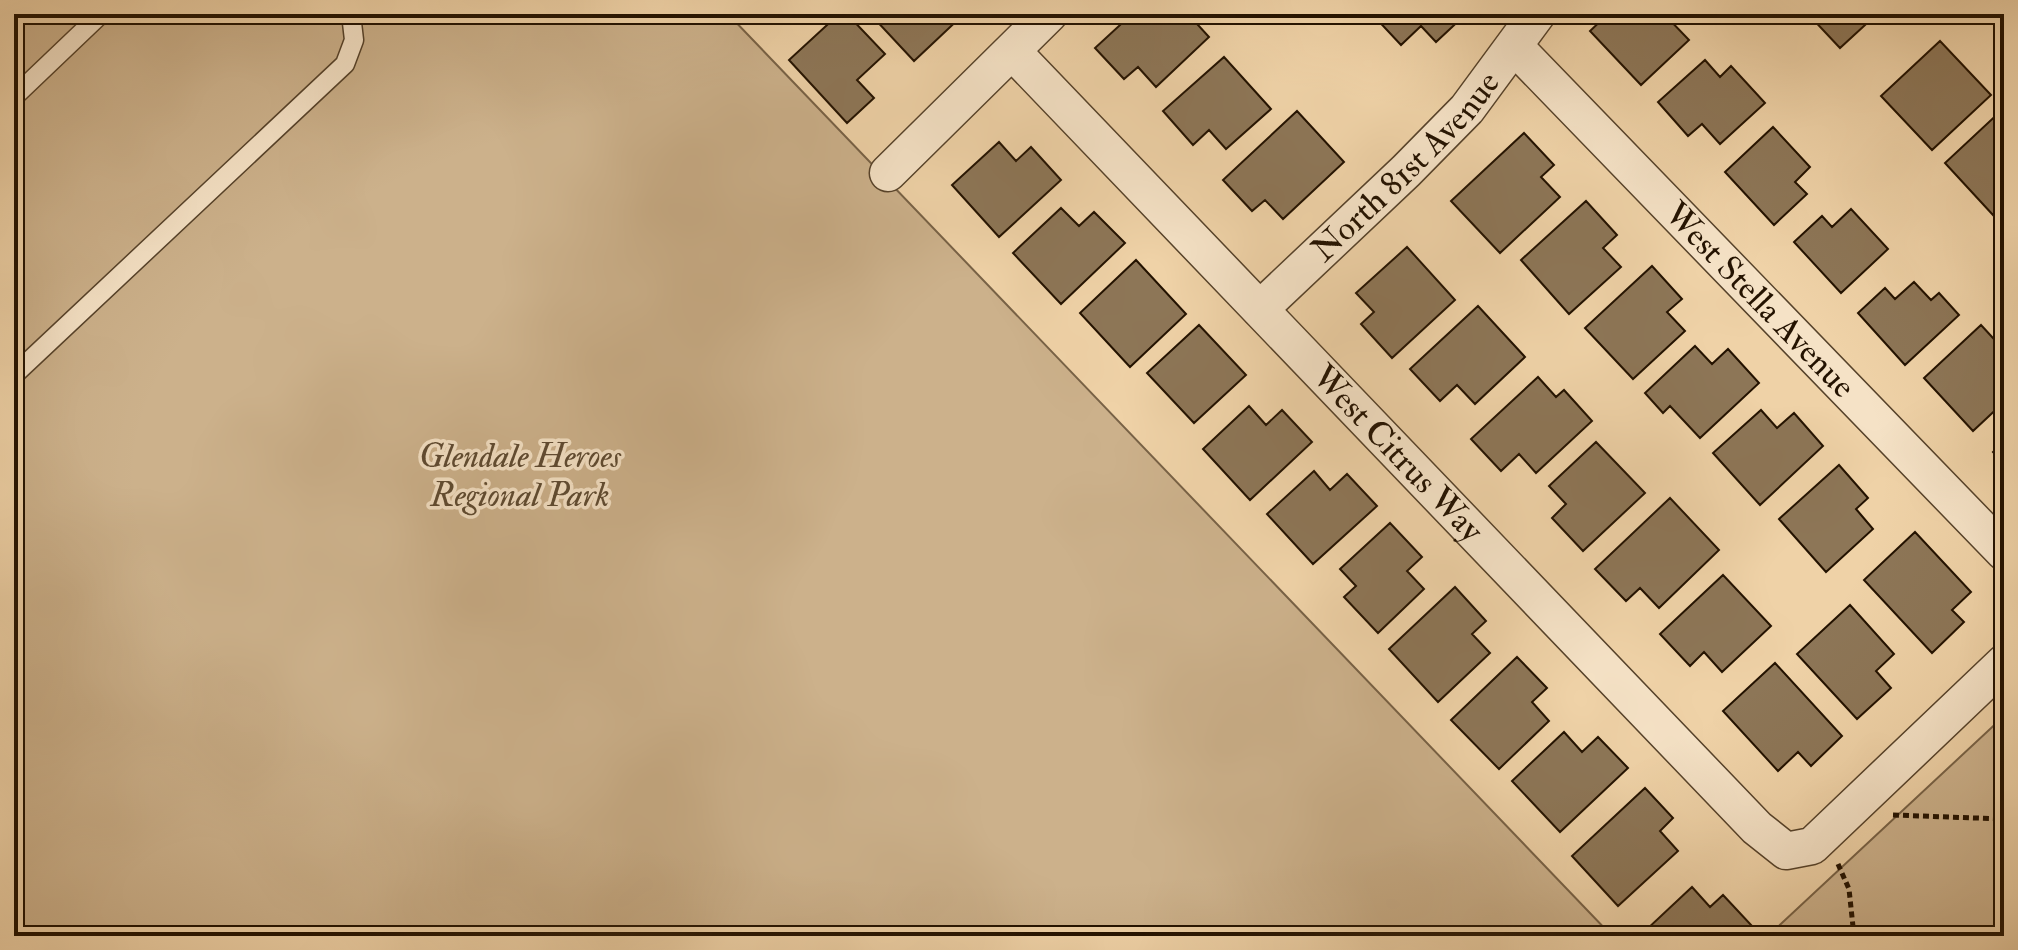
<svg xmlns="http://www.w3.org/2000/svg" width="2018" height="950" viewBox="0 0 2018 950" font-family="'IM FELL Double Pica',serif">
<rect width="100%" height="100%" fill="#efd2a7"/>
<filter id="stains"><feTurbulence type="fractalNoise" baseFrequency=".0025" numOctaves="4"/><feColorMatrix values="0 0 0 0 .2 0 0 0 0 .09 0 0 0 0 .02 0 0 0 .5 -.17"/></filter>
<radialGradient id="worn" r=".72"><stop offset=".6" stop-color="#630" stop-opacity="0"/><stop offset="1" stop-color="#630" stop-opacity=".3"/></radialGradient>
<path fill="#ccb18b" stroke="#786246" stroke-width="2" d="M14 14H728L1612 936H14Z
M2004 716V936H1768Z"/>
<path fill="#8d7657" stroke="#231200" stroke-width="2" d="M839 14H847L885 54 857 80 874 98 847 123 789 60Z
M874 14H964L914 61 872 16Z
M1132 14H1188L1209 37 1156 87 1138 67 1124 79 1095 48Z
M1372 14H1466L1436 42 1421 26 1401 45Z
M1608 14H1664L1689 40 1641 85 1590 31Z
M1808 14H1877L1840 48Z
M1940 41 1991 95 1932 150 1881 96Z
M1224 57 1271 109 1226 149 1209 130 1193 145 1163 111Z
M1705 60 1720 77 1731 66 1765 103 1720 144 1702 124 1688 136 1658 102Z
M2004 108V205L1993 215 1945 163Z
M1297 111 1344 162 1283 219 1265 200 1252 211 1223 180Z
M1773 127 1810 167 1795 182 1807 194 1774 225 1725 172Z
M1524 133 1554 165 1541 177 1560 197 1500 253 1451 201Z
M999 142 1016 161 1031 147 1061 180 999 237 952 185Z
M1586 201 1617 235 1603 248 1621 267 1569 314 1521 260Z
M1061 208 1079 226 1094 212 1125 243 1061 304 1013 253Z
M1851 209 1888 249 1841 293 1794 242 1822 216 1832 227Z
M1407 247 1455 300 1392 358 1361 324 1374 312 1356 293Z
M1136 260 1186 314 1130 367 1080 313Z
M1652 266 1682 299 1667 312 1685 331 1633 379 1585 328Z
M1914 282 1931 300 1939 293 1959 315 1905 365 1858 313 1885 288 1895 299Z
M1478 306 1525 357 1475 404 1457 385 1440 401 1410 369Z
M1199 325 1246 375 1194 423 1147 373Z
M1981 325 2004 350V402L1973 431 1924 378Z
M1695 346 1712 364 1728 349 1759 383 1700 438 1670 406 1663 413 1645 393Z
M1538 377 1556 397 1564 390 1592 421 1536 473 1519 454 1501 471 1471 439Z
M1249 406 1266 425 1282 410 1312 442 1250 500 1203 449Z
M1761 410 1777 428 1794 413 1823 446 1760 505 1713 453Z
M2004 441V464L1993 452Z
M1596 442 1645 493 1583 551 1552 518 1566 504 1549 486Z
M1839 465 1868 498 1856 509 1873 529 1826 572 1779 519Z
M1314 471 1330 490 1347 474 1377 506 1313 564 1267 514Z
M1670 498 1719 550 1659 608 1640 588 1626 601 1595 569Z
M1390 523 1422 557 1407 571 1424 589 1378 633 1344 597 1356 586 1340 569Z
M1915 532 1971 592 1952 610 1964 622 1932 653 1864 580Z
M1723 575 1771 626 1722 672 1704 652 1690 666 1660 634Z
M1455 587 1486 621 1472 634 1490 653 1438 702 1389 649Z
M1850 605 1894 654 1876 671 1891 688 1857 719 1797 654Z
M1517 657 1547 688 1532 702 1549 721 1499 769 1451 720Z
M1775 663 1842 736 1811 766 1798 752 1778 771 1723 711Z
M1564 732 1582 752 1598 737 1628 768 1560 832 1512 781Z
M1645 788 1673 818 1660 831 1678 851 1618 906 1572 856Z
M1692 887 1710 907 1723 895 1752 926 1742 936H1651L1646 930Z"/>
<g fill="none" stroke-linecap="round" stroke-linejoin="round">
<defs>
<path id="lane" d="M14 97 101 14
M14 375 345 64 354 40 351 14"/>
<g id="street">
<path id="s1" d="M1515 47 2004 552"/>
<path id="s2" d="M1013 52 1757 828 1786 851 1812 846 2004 663"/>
<path d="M888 173 1049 14"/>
<path id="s3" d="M1260 309 1406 171 1467 109 1537 14"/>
</g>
</defs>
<use href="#lane" stroke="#56422a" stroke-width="21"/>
<use href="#street" stroke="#56422a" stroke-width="39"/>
<path stroke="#231200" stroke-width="5" stroke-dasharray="6 4" stroke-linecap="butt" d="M1893 815 2004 819
M1838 864 1849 889 1854 936"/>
<use href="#lane" stroke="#f5e2c6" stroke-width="18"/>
<use href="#street" stroke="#f5e2c6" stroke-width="36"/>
</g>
<g text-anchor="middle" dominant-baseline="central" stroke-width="7" stroke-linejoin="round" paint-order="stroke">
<g font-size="34" fill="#231200" stroke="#f5e2c6">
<text stroke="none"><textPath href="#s3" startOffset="204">North 81st Avenue</textPath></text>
<text stroke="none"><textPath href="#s1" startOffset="352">West Stella Avenue</textPath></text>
<text stroke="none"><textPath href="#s2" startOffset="556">West Citrus Way</textPath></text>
</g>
<g font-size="34" font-style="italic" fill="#5e4a31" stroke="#f5e2c6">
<text x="520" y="456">Glendale Heroes<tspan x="520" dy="39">Regional Park</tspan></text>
</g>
</g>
<rect width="2018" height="950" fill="none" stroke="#efd2a7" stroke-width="48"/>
<rect x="16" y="16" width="1986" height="918" fill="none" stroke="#231200" stroke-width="4"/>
<rect x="24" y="24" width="1970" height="902" fill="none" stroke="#231200" stroke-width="2"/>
<rect width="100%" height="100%" filter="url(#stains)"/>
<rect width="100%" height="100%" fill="url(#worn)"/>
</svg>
